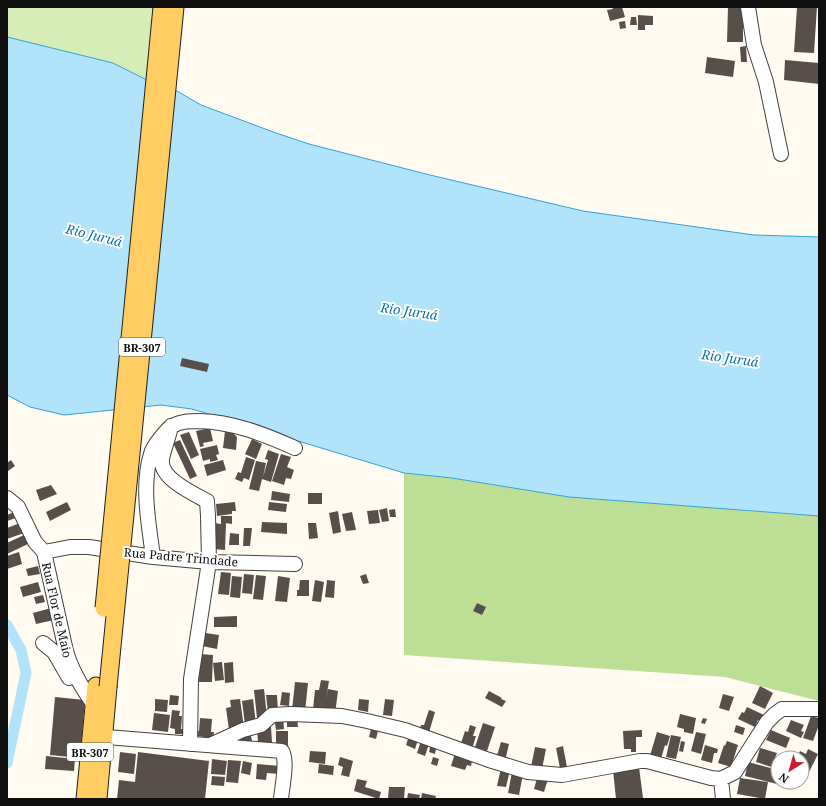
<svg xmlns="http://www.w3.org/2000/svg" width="826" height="806" viewBox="0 0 826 806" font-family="'Noto Serif',serif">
<rect width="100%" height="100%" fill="#fffbf1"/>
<path fill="#d7edb7" d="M7 7H154L147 80 113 63 7 37Z"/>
<path fill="#bcdf95" d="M404 473 748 511 819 516V701L725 677 404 655Z"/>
<path fill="#b1e4fb" stroke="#32a1d8" d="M7 37 113 63 147 80 177 91 201 105 276 133 309 144 430 175 583 211 754 235 819 237V516L569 497 452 478 404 473 192 409 161 405 64 415 30 407 7 395Z"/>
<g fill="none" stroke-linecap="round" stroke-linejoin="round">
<path stroke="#b1e4fb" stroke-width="11" d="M7 625 21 650 26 673 7 763"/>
</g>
<path fill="#594f4a" d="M612 7H622L625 17 610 21 607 10 613 9Z
M728 7H743V42H727Z
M797 7H817L814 53 794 52Z
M638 15 653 16V25H645V30H638Z
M631 17H636L637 25H630Z
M625 21 626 28 620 29 619 22Z
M746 46 747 62H741L740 47Z
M707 57 735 61 733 77 705 73Z
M785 60 819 63V84L784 80Z
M182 358 209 364 207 372 180 366Z
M210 428 213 441 203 443 204 446 200 447 196 431Z
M225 431 232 432 237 437 236 450 223 448Z
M189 432 199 455 191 459 180 435Z
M252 439 262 444 256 459 245 454Z
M180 440 197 476 190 479 173 443Z
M217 445 219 454 216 455 218 460 210 462V459L203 461 200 449Z
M268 450 279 454 271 482 262 479 259 491 249 489 256 461 266 463 263 477 268 460 265 459Z
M281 454 291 457 287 467 294 470 291 479 286 478 284 485 272 481Z
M246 457 255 460 249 480 244 478 242 482 235 479 238 472 241 473Z
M11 460 15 466 8 471 7 463Z
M223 460 226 470 207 476 204 465Z
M51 485 57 494 40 501 36 490Z
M272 491 290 494 289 502 271 500Z
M308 493H322V504H308Z
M67 502 71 510 50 521 46 512Z
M235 502 236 511H232V514L217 516 216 504Z
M269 502 287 504 286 512 268 510Z
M387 508 389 521 382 522 379 510Z
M395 509 396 517H390L389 510Z
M378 510 380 523 369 524 367 511Z
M338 511 341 532 333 534 329 513Z
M14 512 16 518 7 521V515Z
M352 512 356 530 346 531 342 514Z
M221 516H232V524L226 523 225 550 214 549 215 523 221 524Z
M262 522 287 523V534L261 532Z
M20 523 24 533 7 539V528Z
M308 523H316L318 538 309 539Z
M244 528H252L250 546H243Z
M230 533 239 534V545H229Z
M24 535 28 544 7 554V543Z
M19 552 22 564 7 569V556Z
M38 566 40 574 28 576 26 569Z
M221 572 231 573 229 595 218 594Z
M244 574 254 575 252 594 242 593Z
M366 574 369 583 363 584 360 576Z
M256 575 266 576 263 600 253 599Z
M232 576 242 577 240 598 230 597Z
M278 576 290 578 287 602 275 601Z
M300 580H309V596H297V590H299Z
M315 580 324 582 321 602 312 601Z
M327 580 335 581 334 598 325 597Z
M38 582 41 592 23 597 20 587Z
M43 595 45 602 36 604 34 597Z
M477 603 486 607 482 615 473 611Z
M51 608 54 620 36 624 33 613Z
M237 616V627H214V617Z
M205 633 219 635 217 649 202 646Z
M200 654 213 655 212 682H199Z
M222 662 224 680 215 681 213 663Z
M233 662 234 682 225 683 224 663Z
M321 680 329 681 326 700 328 689 338 691 335 714 313 709 315 690H319Z
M295 682 308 683 305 712 292 710Z
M760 686 773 693 765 709 752 703Z
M264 689 267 717 257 718 254 690Z
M489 691 502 698 501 699 506 701 502 707 485 698Z
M282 692 290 693 289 706 280 705Z
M723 694 734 697 729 711 719 708Z
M170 695 179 696 178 705H169Z
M266 695H277L278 712 268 713Z
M55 697 85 700 80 758 50 755Z
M155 699 168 700 167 712 155 711Z
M240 699 244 728 229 730 226 708 231 707 230 700Z
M253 699 256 724 245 725 242 701Z
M359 699 369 700 368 712 358 710Z
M385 699 394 700 392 716 383 715Z
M747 707 764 715 761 721 758 720 755 727 738 719 742 712 744 713Z
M172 710 180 711 179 716H182L181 729H183V734H175V729L170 728Z
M429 710 435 712 428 736 419 733 421 725H424Z
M154 713 170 715 168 732 152 730Z
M680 714 696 718 693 734 684 732V729L677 727Z
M283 715 284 729 276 730 274 716Z
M287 716H297L298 727H287Z
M811 716 819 718V725L813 741 803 738Z
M200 718 212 719 211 732H214L213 738 196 736 197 731H199Z
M703 718 707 719 705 724 701 723Z
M791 720 804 725 801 731 804 732 801 738 786 731Z
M483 723 495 727 487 751 475 747Z
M372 725 379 727 376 739 369 737Z
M470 725 476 727 473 736H476L472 749 460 746 465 731 468 732Z
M736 725 745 728 743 735 734 732Z
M271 727 272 742 258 743 257 728Z
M642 730V737H636V752H631V749H624L623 731Z
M771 730 790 738 786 748 766 740Z
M250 731 252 741H237L236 736Z
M276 731H288V745H276Z
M657 732 670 736 667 746 665 745 660 762 649 759Z
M696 732 706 734 701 754 691 751Z
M410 733 419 737 415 749 406 745Z
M671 735 681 737 676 759 666 757Z
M421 741 429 744 425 756 417 753Z
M681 741 685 742 683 752 679 751Z
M727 741 738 745 731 767 718 763 724 745 725 746Z
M501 742 509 744 505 761 496 759Z
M431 743 437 744 435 754 429 752Z
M705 745 718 749 717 753H714L712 763 701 760Z
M563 746 567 767 560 768 556 748Z
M535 747 546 749 542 769 531 767Z
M760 748 777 753 775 758 778 759V769L756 762Z
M808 749 818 754 809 772 802 769V758H797L800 751 806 754Z
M310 751 326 752 325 764 309 762Z
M120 752 136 754 134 774 118 772Z
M138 752 209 761 205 799H117L119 780 135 782Z
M455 753 469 758 468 760 472 761 471 766 467 765 465 770 451 766Z
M46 756 75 759 74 771 45 769Z
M340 757 353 761 349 777 341 775 343 767 338 765Z
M433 757 439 759 437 766 431 764Z
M212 759 227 761 225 775 211 774Z
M228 760 241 761 238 783 226 782Z
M243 761 252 763 250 775 241 773Z
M748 762 778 770 777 784 745 776Z
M257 764 280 766 279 774 267 773 266 780 256 779Z
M319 764 334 766 333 775 318 773Z
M639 767 643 798 616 799 613 770Z
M501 768 510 770 506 787 497 786Z
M512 772 523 774 519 795 508 793Z
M538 775 548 779 544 792 534 789Z
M212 776 225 777 224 786 211 785Z
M740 778 768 782 765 799 737 794Z
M357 779 367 781 365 787 381 792 379 799 354 791Z
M389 787H405L404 799H388Z
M408 793 420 795 419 799H407Z
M422 793 436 796 435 799H421Z"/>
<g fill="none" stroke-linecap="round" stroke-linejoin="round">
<defs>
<path id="minor" d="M748 7 754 45 766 82 781 154
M171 426C169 437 164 448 162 459 159 478 192 493 207 501L208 516 209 562 191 679 190 744
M7 498 18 507 35 542 44 552 66 651C72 672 82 688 94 705
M44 552 70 547H89L153 557 209 562 295 564
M153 557C149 525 141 486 151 454 152 448 158 441 162 436 165 433 168 428 172 426 181 421 190 421 199 421 233 422 264 434 295 448
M43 643 54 652 69 678
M94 736 282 751C288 761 282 787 281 799
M210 745 243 730 261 725 272 715 291 714 342 716 367 721 405 730 489 760 528 772 562 775 640 761H647L711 778 721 779 735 772 767 722 775 714 782 709H819
M721 779 723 799"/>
<path id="major" d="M85 799 96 686
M98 799 108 687"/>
</defs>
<use href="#minor" stroke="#424242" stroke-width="16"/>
<use href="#major" stroke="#202020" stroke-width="19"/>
<use href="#minor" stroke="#fff" stroke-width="14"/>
<use href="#major" stroke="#ffcd61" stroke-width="17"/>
<defs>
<path id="major-bridge" d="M104 608 162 7
M108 687 175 7"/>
</defs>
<use href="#major-bridge" stroke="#202020" stroke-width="19" stroke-linecap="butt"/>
<use href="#major-bridge" stroke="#ffcd61" stroke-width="17"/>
</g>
<g text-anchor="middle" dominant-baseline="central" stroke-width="4" stroke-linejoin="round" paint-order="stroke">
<g fill="#fff" stroke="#575757" stroke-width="1">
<rect x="119" y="338" width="46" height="18" rx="3"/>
<rect x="67" y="743" width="46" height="18" rx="3"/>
</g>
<g font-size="11" font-weight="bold" fill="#0f0f0f">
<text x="142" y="347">BR-307</text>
<text x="90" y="752">BR-307</text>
</g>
<g font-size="12" fill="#0f0f0f" stroke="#fff">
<text transform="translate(181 557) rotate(5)">Rua Padre Trindade</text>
<text transform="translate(57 610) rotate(77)">Rua Flor de Maio</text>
</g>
<g font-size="13" font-style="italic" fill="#0d72ac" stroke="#fff">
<text transform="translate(94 235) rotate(14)">Rio Juruá</text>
<text transform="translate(409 311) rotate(8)">Rio Juruá</text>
<text transform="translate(730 358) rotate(8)">Rio Juruá</text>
</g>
</g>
<rect width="826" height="806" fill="none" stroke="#0f0f0f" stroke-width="16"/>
<g transform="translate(790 770) rotate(217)"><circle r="19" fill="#ffffff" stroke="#9f9f9f"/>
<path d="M0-3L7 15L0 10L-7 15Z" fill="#cb1b30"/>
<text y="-6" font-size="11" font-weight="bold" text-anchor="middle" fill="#0f0f0f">N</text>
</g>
</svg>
